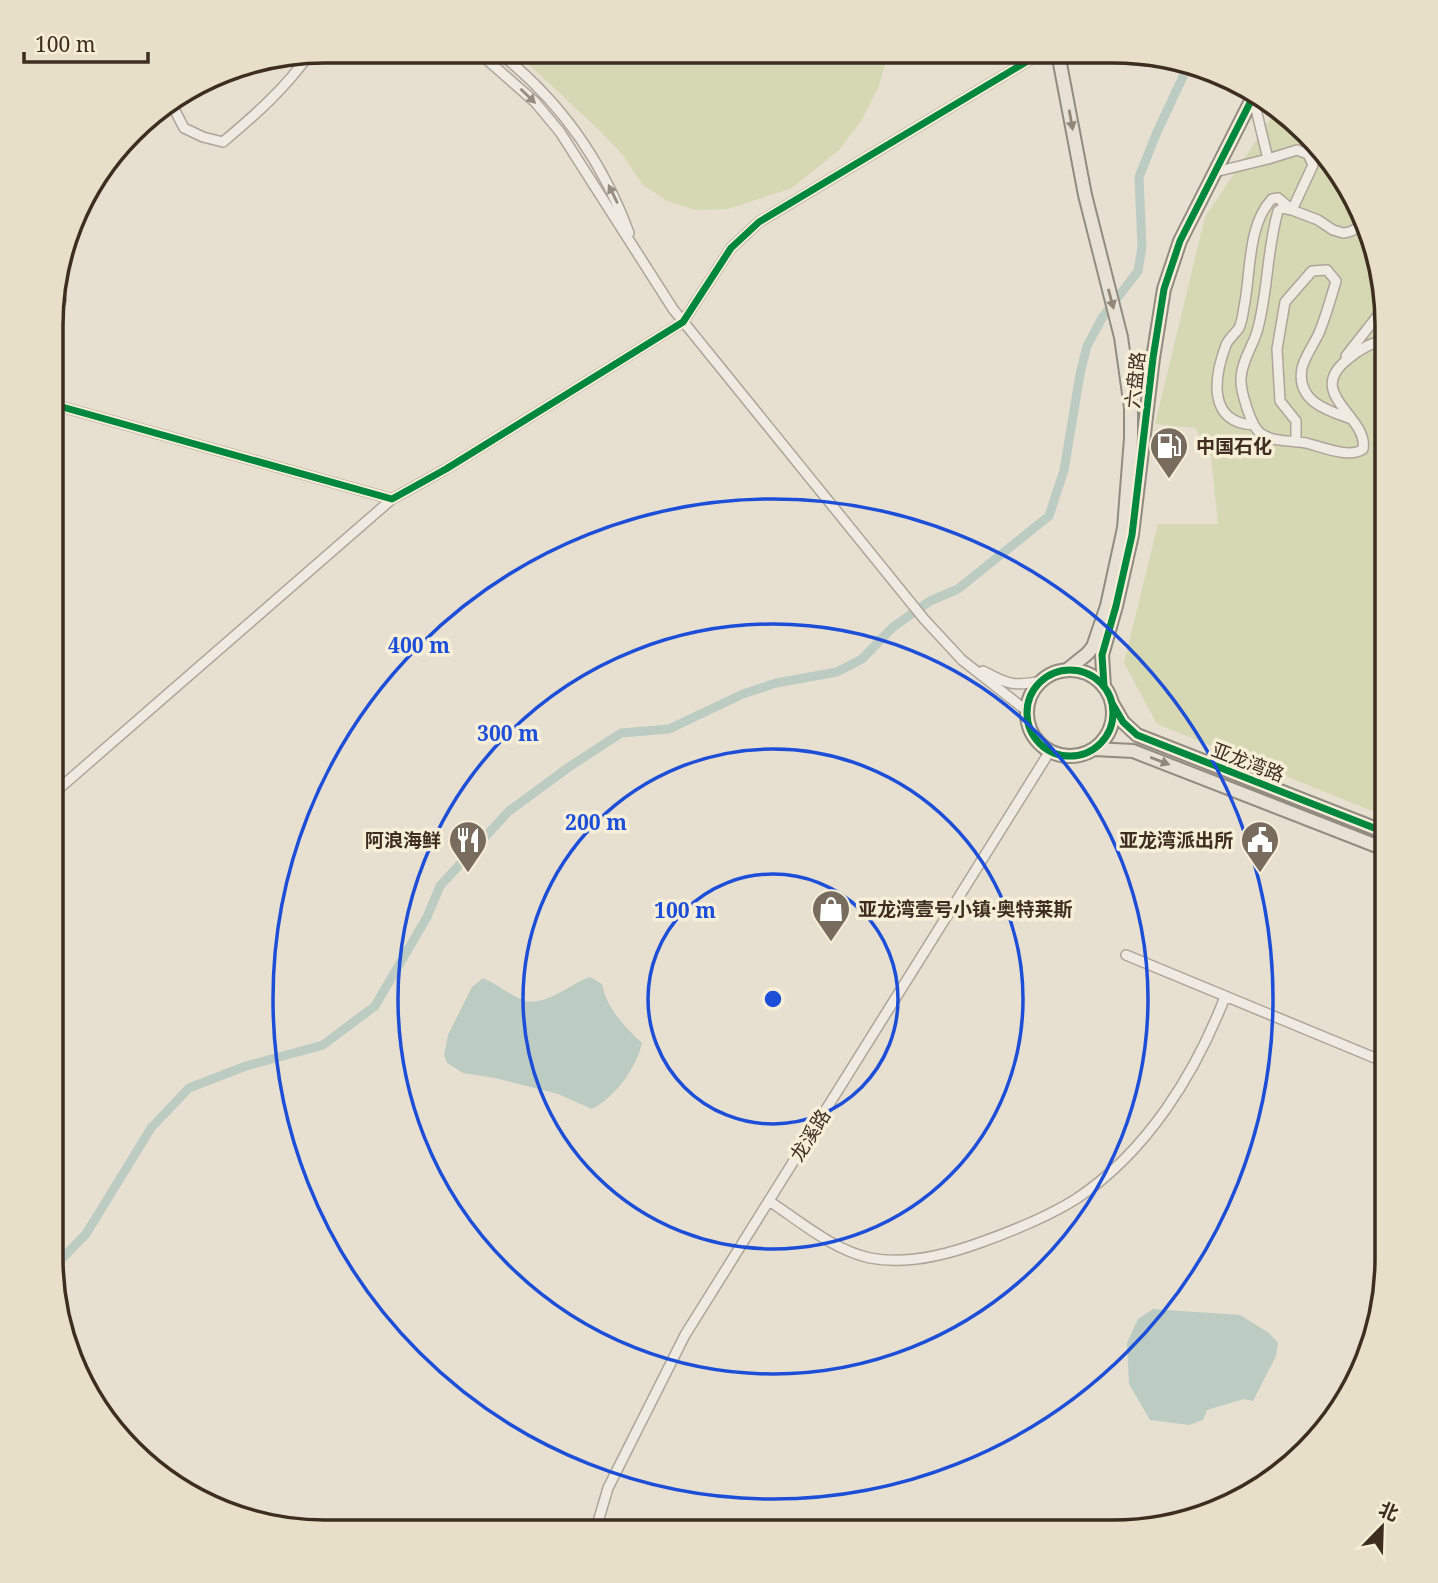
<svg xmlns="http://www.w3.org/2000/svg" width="1438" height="1583" viewBox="0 0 1438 1583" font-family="'Noto Serif','Noto Sans SC',serif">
<rect width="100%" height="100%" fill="#e7e0d1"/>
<path fill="#d6d7b3" d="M514 51 889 52 878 88 861 121 839 150 792 188 728 209 695 210 667 201 642 184 622 154 597 128Z
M1277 109 1341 173 1373 237 1387 308V817L1157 724 1124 663 1158 524H1218L1211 457 1195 428 1155 424 1205 217Z"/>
<path fill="#bcccc2" d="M590 977 602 984C607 1009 624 1026 642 1043 636 1069 615 1097 592 1109L558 1094 495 1078 463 1073 447 1063 444 1055 448 1035 472 987 483 978C497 984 508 994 523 1000 545 1008 569 984 590 977Z
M1153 1309 1240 1315 1269 1333 1278 1343 1276 1356 1253 1401 1244 1399 1207 1410 1203 1420 1189 1425 1150 1420 1129 1384 1127 1343 1138 1319Z"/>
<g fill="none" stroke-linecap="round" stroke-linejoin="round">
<path stroke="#bcccc2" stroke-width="9" d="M51 1270 86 1234 151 1128 189 1088 246 1066 323 1045 375 1006 427 917 440 886 509 811 569 767 621 733 669 729 743 694 776 683 837 672 862 659 893 627 930 601 958 589 1049 516 1064 470 1080 374 1087 346 1102 318 1138 271 1142 247 1139 177 1157 132 1187 68"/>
<defs>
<path id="minor" d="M477 51 535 102 560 132 673 309 924 619 962 660 1027 711
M497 51C559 99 602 160 629 233
M171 103 184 128 203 137 223 142C254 116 287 87 310 53
M1256 109 1265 97
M1268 159 1297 150 1308 154 1313 165 1292 210
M1215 172 1268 159 1253 97
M1363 217C1360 228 1353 232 1343 233L1333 230 1318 220 1292 210 1282 208 1278 211C1267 249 1268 290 1258 328 1254 345 1242 359 1241 378 1240 390 1251 426 1260 433 1274 443 1290 440 1306 443 1322 447 1350 459 1363 449 1369 416 1303 394 1348 359 1360 349 1372 342 1387 339
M56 319 61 300 56 291
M1346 356 1386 305
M55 405 392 499 446 469 683 322 731 248 759 222 1041 53
M1253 425C1207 422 1214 377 1226 345 1229 338 1235 334 1239 328 1242 322 1243 314 1244 307 1251 274 1247 225 1272 199L1278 198 1291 209
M1296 442V421L1280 401 1277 349 1285 302 1312 271 1327 270 1336 281C1331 298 1326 316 1319 333 1314 344 1305 356 1302 368 1296 400 1325 410 1349 418
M983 671C1007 684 1014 687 1041 681
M54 793 392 499
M1126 955 1387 1063
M769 1201C801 1222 833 1250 870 1258 906 1265 946 1255 979 1243 1010 1232 1049 1216 1076 1199 1147 1152 1195 1074 1225 997
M595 1532 608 1488 685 1335 1050 751"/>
<path id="major" d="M1058 53 1085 195 1121 337 1131 408V438L1124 528 1107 606 1093 647 1087 654 1067 670
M1027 713a43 43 0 1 1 86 0a43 43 0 1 1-86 0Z
M1104 686 1102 655 1116 606 1132 535 1153 358 1164 289 1180 241 1255 93
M1112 703 1123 722 1137 735 1387 833
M1094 749 1133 751 1387 850"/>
</defs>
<use href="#minor" stroke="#ada599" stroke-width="12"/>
<use href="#major" stroke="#928b80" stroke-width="16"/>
<use href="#minor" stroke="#efebe3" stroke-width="9"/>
<use href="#major" stroke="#e6e1d4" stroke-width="12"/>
<defs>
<path id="cycleway" d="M55 405 392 499 446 469 683 322 731 248 759 222 1041 53
M1027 713a43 43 0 1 1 86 0a43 43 0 1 1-86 0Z
M1104 686 1102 655 1116 606 1132 535 1153 358 1164 289 1180 241 1255 93
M1112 703 1123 722 1137 735 1387 833"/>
</defs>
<use href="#cycleway" stroke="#f7eed8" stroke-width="11"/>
<use href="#cycleway" stroke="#00873e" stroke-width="7"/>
</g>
<defs><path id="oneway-solid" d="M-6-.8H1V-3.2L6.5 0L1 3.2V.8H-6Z" transform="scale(1.75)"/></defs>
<g fill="#968c82">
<use href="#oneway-solid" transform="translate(528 96) rotate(44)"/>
<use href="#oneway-solid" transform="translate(613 194) rotate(-116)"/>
</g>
<g fill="#92887a">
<use href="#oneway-solid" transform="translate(1071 120) rotate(80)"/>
<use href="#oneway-solid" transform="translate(1111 299) rotate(75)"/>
<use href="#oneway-solid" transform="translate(1160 761) rotate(21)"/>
</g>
<g fill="none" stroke="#1d4ed8" stroke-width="3.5">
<circle cx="773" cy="999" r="125"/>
<circle cx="773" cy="999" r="250"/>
<circle cx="773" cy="999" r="375"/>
<circle cx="773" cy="999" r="500"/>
</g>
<defs>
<symbol id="fuel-pin" viewBox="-11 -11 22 30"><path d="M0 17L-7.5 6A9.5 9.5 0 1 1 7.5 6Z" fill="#786c5e" stroke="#f7eed8"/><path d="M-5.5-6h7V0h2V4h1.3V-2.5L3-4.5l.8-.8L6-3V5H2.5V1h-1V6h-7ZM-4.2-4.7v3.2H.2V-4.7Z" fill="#fff"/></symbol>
<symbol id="restaurant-pin" viewBox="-11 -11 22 30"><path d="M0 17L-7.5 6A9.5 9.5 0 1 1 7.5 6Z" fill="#786c5e" stroke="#f7eed8"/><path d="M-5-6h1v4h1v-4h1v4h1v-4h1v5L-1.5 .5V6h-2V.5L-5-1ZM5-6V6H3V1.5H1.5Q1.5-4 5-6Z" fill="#fff"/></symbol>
<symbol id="civic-pin" viewBox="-11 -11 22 30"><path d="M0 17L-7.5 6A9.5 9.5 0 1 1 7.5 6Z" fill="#786c5e" stroke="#f7eed8"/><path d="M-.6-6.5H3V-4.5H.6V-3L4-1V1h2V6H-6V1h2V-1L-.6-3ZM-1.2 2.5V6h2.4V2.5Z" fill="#fff"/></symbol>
<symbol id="shop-pin" viewBox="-11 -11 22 30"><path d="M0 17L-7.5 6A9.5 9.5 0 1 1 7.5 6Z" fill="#786c5e" stroke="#f7eed8"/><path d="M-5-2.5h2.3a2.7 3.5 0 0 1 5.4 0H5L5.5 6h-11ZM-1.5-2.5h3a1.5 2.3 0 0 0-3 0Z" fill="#fff"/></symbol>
</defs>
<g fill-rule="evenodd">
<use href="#fuel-pin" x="1147" y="424" width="44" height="60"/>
<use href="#restaurant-pin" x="446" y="818" width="44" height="60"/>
<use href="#civic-pin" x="1238" y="818" width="44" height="60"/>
<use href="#shop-pin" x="809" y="887" width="44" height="60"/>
</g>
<g text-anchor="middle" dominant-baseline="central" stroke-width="7" stroke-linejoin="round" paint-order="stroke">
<g font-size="19" fill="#3d2e20" stroke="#f7eed8">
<text transform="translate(1135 380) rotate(-84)">六盘路</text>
<text transform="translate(1248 762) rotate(21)">亚龙湾路</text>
<text transform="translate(810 1135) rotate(-58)">龙溪路</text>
</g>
<g font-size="19" font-weight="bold" fill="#3d2e20" stroke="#f7eed8" text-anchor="start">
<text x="1196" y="446">中国石化</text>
<text x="441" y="840" text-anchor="end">阿浪海鲜</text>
<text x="1233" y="840" text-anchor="end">亚龙湾派出所</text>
<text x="858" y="909">亚龙湾壹号小镇·奥特莱斯</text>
</g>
</g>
<path d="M0 0H1438V1583H0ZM325 63H1113A262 262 0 0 1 1375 325V1258A262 262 0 0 1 1113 1520H325A262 262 0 0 1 63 1258V325A262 262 0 0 1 325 63Z" fill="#e8dfc9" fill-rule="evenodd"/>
<path fill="none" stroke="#3d2e20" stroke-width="3.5" d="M325 63H1113A262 262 0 0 1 1375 325V1258A262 262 0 0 1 1113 1520H325A262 262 0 0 1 63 1258V325A262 262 0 0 1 325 63Z"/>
<circle cx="773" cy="999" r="10" fill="#1d4ed8" stroke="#f7eed8" stroke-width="3.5"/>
<g font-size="21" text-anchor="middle" font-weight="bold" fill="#1d4ed8" stroke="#f7eed8" stroke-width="7" stroke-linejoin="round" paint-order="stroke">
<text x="419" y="653">400 m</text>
<text x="508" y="741">300 m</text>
<text x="596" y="830">200 m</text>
<text x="685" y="918">100 m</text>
</g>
<g transform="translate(1382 1527) rotate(23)" stroke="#f7eed8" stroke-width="5" paint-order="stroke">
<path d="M0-5L12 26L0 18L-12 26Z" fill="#3d2e20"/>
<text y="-10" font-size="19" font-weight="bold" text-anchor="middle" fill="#3d2e20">北</text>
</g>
<path d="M24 52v10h124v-10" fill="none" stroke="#3d2e20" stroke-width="3.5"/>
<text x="35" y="52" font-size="21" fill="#3d2e20" stroke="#f7eed8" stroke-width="5" paint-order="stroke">100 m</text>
</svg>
